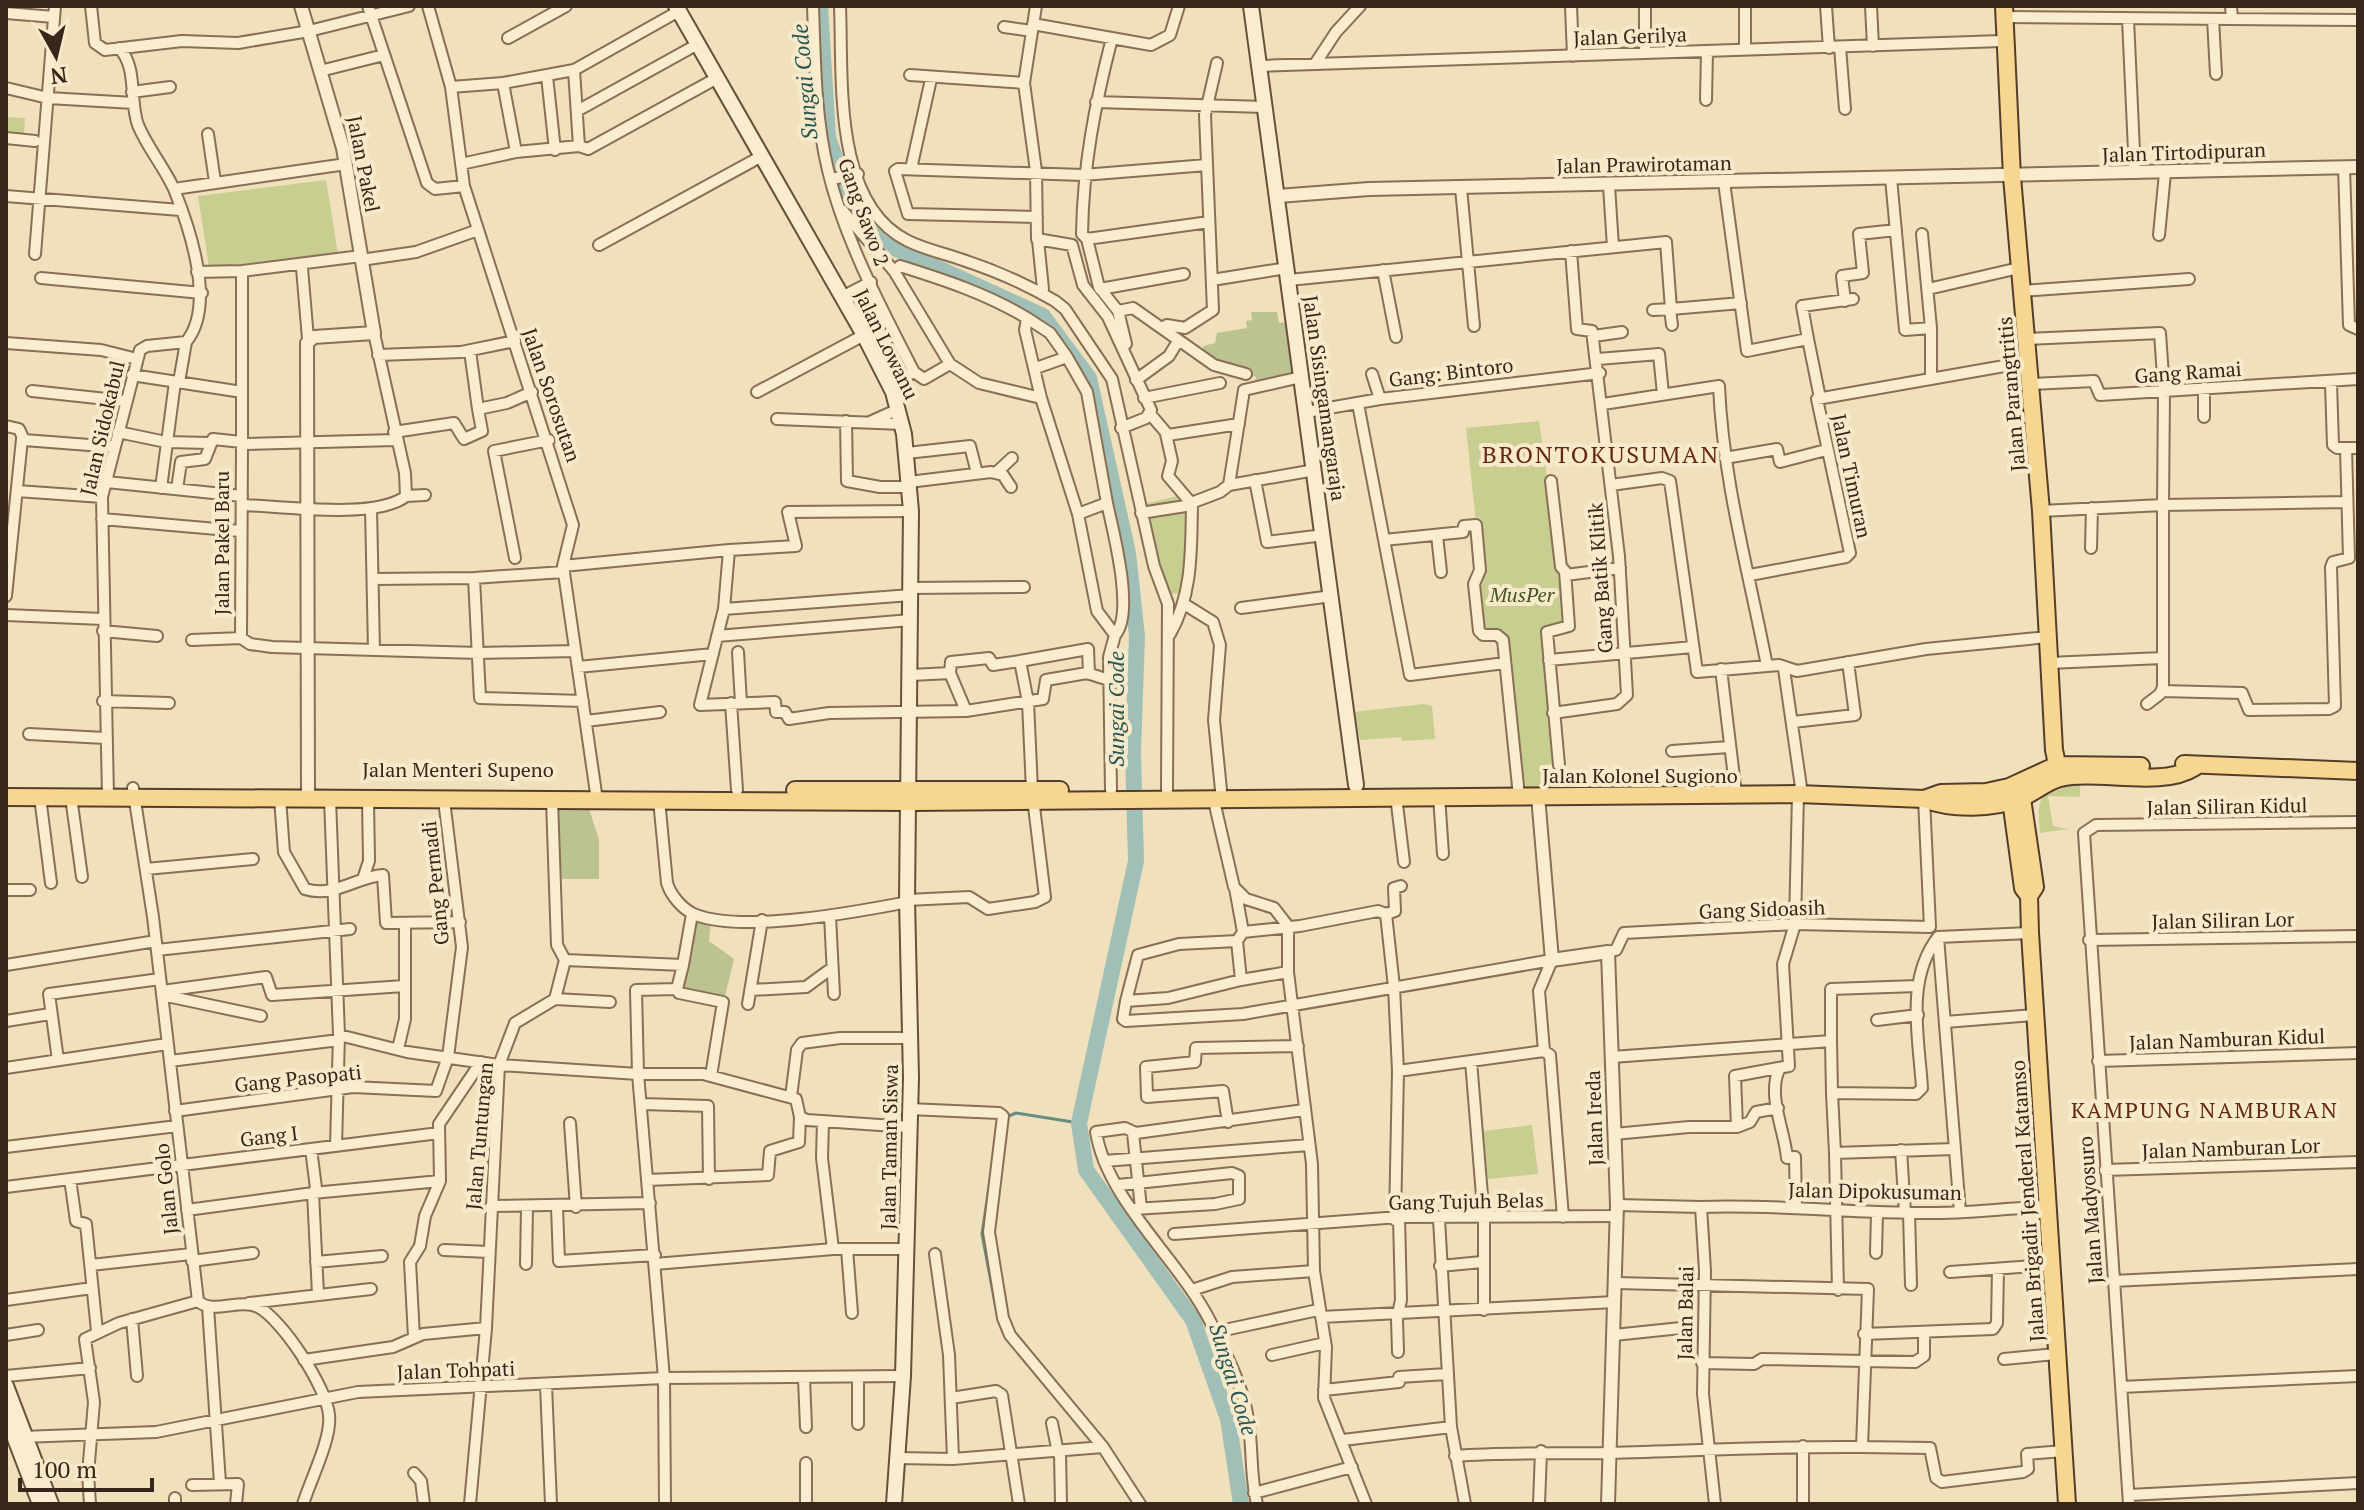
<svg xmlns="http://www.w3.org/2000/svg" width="2364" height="1510" viewBox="0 0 2364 1510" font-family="'PT Serif',serif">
<rect width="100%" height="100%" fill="#f0e0bc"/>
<path fill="#c7ce8f" d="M6 117 25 118 24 136 6 135Z
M326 180 338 254 209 267 198 196Z
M1539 421 1568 625 1544 632 1554 764 1544 765 1545 788 1520 789 1506 636 1481 631 1478 582 1486 570H1481L1466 428Z
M1182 495 1190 503 1184 594 1164 593 1140 505Z
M1424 704 1432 706 1435 739 1402 741 1401 737 1360 740 1354 712Z
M2080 785V797L2048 796 2053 826 2069 829 2040 833C2036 793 2042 788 2080 785Z
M1532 1125 1538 1174 1488 1179 1483 1131Z"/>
<path fill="#bcc290" d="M1251 312H1277L1279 323 1293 322 1299 375 1255 386 1256 377 1205 356 1203 346 1215 343 1217 333 1247 328 1246 321 1252 320Z
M555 802H587L599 840V879H562Z
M694 918 711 920 709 941 734 959 724 1000 681 992Z"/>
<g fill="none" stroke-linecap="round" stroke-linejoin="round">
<path stroke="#678e84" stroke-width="3" d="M1009 1116 1016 1113 1079 1123
M993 1160 982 1234 997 1314
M999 1321 1008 1339"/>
<path stroke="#a0c0b7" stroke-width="16" d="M820 6 828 138 857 218 881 242 1043 316 1089 378 1128 553 1137 636 1133 752 1136 861 1079 1123 1086 1170 1193 1320 1228 1419 1241 1504"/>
<path stroke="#cbbb9c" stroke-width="10" stroke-dasharray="10 5" stroke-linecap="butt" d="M1558 796 1559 765"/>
<defs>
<path id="minor" d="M91 6 95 43 105 50 182 41 238 43 309 31 409 6
M368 6 427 183 435 189 464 186
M428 6 451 87 464 186 573 525 563 566 597 800
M813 6C815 60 815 117 828 170 844 238 882 310 914 372L924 379 950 364
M840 6C843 77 832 204 908 241 924 249 943 253 960 259 991 269 1026 284 1055 301L1065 309 1112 379 1154 566 1168 604 1167 790
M1571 6 1573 56
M1745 6V50
M1826 6 1829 48
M1871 6 1873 46
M2231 6 2232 19
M6 13 54 17
M2004 17 2358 20
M2128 19 2135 173
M2213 19 2216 74
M1033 24 1151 45 1170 35 1179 6
M1004 27 1032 31
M508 38 566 6
M1112 38C1095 104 1083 166 1082 234L1087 239 1099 287 1118 311 1126 344
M1840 47 1845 109
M1645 53V6
M1315 64 1336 32 1360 6
M1258 66 2002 41
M574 70 579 146 588 149 717 78
M320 71 384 55
M910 75 1024 83 1036 6
M547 76 555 150
M503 83 516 152
M1024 83 1036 171 1037 239 1072 245 1083 285 1108 317 1151 410 1146 418 1121 428
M451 87 503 83 574 70 679 11
M6 88 48 98 134 103
M132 92 170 87
M1706 100 1707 51
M1096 102 1265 107
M577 111 698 44
M208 134 215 182
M6 138 35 141
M461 164 516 152 579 146
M2344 167 2349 325 2358 329
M911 169 931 79
M1891 178 1905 330 1931 328V378
M831 179 858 174
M1724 182 1747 351 1808 339 1820 398
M1609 186 1613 247
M1461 188 1474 326
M174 189 346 164
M6 196 180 210
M842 210 894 271 950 364 979 383 1041 398 1078 514 1097 611 1115 635 1109 657 1111 790
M1037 217 908 214 895 171 898 169 1083 175 1207 165
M1922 234 1931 328
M2159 235 2165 173
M1087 239 1209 222
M1038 240 1043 289
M599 245 762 156
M35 254 55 6
M361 260 416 252 478 230
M302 268 308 339
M1383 270 1396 337
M894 271 900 266C945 280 987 294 1027 318
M197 272 242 271 361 256
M41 278 202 293
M1212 280 1287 268
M1289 280 1666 242 1671 309 1741 303
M1100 289 1184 274
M1928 289 2019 268
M2021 291 2189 279
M842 297 871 282
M1845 301 1842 276 1863 273 1859 234 1896 230
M1670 309 1672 325
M1653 310 1671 309
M1118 311 1133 308 1214 365 1246 374
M858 325 884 313
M1162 328 1167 325 1185 328 1213 310 1205 115 1217 63
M1594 336 1622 332
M1808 339 1802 306 1853 299
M2025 339 2160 333 2164 391 2163 505 2347 502
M6 343 101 350 137 359
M470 351 478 409
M378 355 461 352 515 341
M1067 357 1087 392 1107 503 1078 514
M1598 359 1659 354 1663 394
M1036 368 1067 357 1050 333 1027 318 1025 330 1041 398
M1372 374 1380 399
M132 375 242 392
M1136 380 1169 356 1178 341
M179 382 186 342
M2331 383 2333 445 2337 448H2358
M890 384 914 372
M2031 384 2094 381 2100 395 2358 379
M2204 388V417
M32 391 125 401
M757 392 864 335
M1144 398 1220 383
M1358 404 1410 675 1505 663
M1603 404 1719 386C1723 482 1749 572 1767 666
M1306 412 1380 399 1600 373
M1151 415 1168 435 1239 424
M777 419 902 424
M846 421 847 481 880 487H910
M872 421 899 409
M6 426 19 429 24 440 115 447
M118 432 166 442 209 443
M394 432 454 423 464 439 482 431 478 409 507 403 532 392
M1166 434 1172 461 1168 476 1191 503 1220 492 1229 485 1315 470
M396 440 242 444 241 638 250 644 272 647 479 653 575 651
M242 444V271
M907 453 970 446 977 473
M1725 458 1777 449 1780 462 1826 450
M997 472 1012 458
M1255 480 1267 542 1324 535
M1551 481 1561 567 1565 571 1569 626 1547 632 1559 765
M107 482 242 496
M909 482 991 472 1003 475 1011 487
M1229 485 1244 390 1301 377
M1611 485 1662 478 1670 481 1697 672 1779 665 1797 671 1926 649 2048 637
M161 488 175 382
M177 489 181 462 205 459 213 439 242 442
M17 491 102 497
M406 496 425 495
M1107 503C1113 531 1135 613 1115 635
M242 505C280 506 377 520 406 496L405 473 374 333
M371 508 374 650
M911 511 788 512 796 546 729 550 724 609 700 705 775 702 776 712H785L789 719 829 713 966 711 1043 699 1046 680 1087 673 1109 680
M2041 511 2163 505V687L2160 694 2147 704
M1141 513 1192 505C1191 549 1193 594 1170 634
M102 519 240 531
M1437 535 1441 572
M1384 540 1463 532 1464 526 1476 525 1480 570 1474 584 1479 631 1483 635H1497L1503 640 1519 796
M2091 548 2092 508
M515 558 494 451 549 440
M563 566 729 550
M1566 575 1620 568
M1750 575 1846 557 1850 553 1817 399 2027 362
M474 578 480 698 583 701
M373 579 474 578 564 572
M911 588 1024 587
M6 596 22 439
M1184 604 1213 622 1220 645 1214 720 1221 790
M1241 608 1332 596
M724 609 911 595
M6 615 103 619
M103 631 157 636
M717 636 911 620
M192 640 241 638
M738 652 741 703
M1549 660 1693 647
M2049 663 2162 658
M578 667 713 654
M1721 669 1736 794
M1784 669 1802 794
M950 673 966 711
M911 675 950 673 951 662 989 658 993 665 1020 661
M2162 691 2242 693 2249 710 2329 709 2335 706 2331 567 2333 562 2349 558 2346 448
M103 701 169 703
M731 703 737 790
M1553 713 1617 704 1627 695 1619 556 1592 331 1577 329 1571 251
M586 721 660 712
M1793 722 1855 715 1848 662
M29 734 105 738
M1672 751 1729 747
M133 788 153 917 198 1301C213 1315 239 1298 258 1307 282 1319 327 1388 329 1415 332 1438 310 1481 303 1504
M1396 796 1404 862
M1439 796 1443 854
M40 797 51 883
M71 797 82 877
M108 797 102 497 140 350 147 346 186 342C216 306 190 229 174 189 164 167 147 147 138 125 129 101 138 67 119 48
M280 798 284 852 305 889C334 898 356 877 383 875L386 923 460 922
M330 799 339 1035 336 1146
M659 800 667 883C671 896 683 910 696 915 744 933 856 912 908 902
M1214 801 1234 887 1246 899 1274 908 1288 926V972L1312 1164 1314 1271 1326 1347 1324 1398 1366 1504
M146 869 253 859
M364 876 369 861 368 799
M1235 888 1243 932 1237 941 1179 944 1138 955 1126 1001 1168 998 1241 980 1237 941
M6 890H30
M907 900 969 897 988 909 1035 902 1045 897 1032 790 1028 702 1020 661 1088 649 1089 674
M1386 914 1395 911 1394 888 1401 886
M830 916 834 994
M1243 932 1300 926 1378 911 1386 914 1394 987 1398 1071 1395 1220
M1938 937 1960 1212
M2089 940 2358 936
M157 950 350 929
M1608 952 1616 950 1624 933 1795 924 1930 927 1924 799
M565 960 683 965 692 914
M6 965 156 941
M1241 980 1288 972
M677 989 683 965
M751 990 806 987 832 968
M162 991 266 977 272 995 404 986
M162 995 261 1016
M555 999 610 1002
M1126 1001 1123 1019 1126 1021 1243 1014 1552 960
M748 1004 762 920
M1877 1020 1918 1015
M6 1021 50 1014
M1945 1022 2035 1015
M339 1035 407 1052 499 1065 638 1074H703L796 1099 800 1117 807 1120 909 1127
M1831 1041 1832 1093
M398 1049 405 1019V924
M1544 1051 1550 1055 1563 1217
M1544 1051 1539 991 1552 960
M1612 1057 1831 1041V989L1917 986
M58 1060 49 994 160 979
M170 1061 339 1040
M1471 1061 1484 1220V1310
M2098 1061 2358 1053
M6 1068 167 1044
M1779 1070C1767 1095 1785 1132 1787 1158L1795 1157 1796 1206
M1398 1071 1544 1051
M791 1097 797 1050 802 1043 840 1038H910
M642 1104 708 1106 709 1179
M909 1109 999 1113 1003 1116 989 1232 1003 1318 1010 1335 1103 1447 1140 1504
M175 1111 353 1087 436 1091 448 1057 462 947 444 800
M823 1121 822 1158 833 1249
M1228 1122 1223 1091 1147 1097 1146 1067 1195 1062 1196 1048 1298 1046
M570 1123 576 1207
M1737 1127 1735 1076 1789 1066 1783 964 1795 924 1798 794
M1133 1133 1141 1208
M1614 1134 1689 1127H1737L1750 1122 1756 1112 1778 1108
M6 1147 177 1126
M311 1149 316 1188 313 1193 318 1294
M1901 1150 1905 1213
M1835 1153 1832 1093 1916 1094 1922 1088C1919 1038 1905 980 1938 937L2030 933
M1104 1161 1309 1145
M2105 1170 2358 1162
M70 1179 76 1221 86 1224 97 1331
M647 1180 768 1175 770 1151 799 1142 800 1117
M1118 1185 1232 1173 1239 1176V1199L1215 1204 1134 1209
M6 1187 439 1133
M1617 1205 1701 1207 1705 1271 1703 1394 1715 1504
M491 1206 650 1203
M557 1207 559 1261 655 1255
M1701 1207C1780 1204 1857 1214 1936 1213 1973 1213 2011 1208 2048 1206
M187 1210 313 1193 440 1181
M1909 1213 1911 1285
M1439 1219 1451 1427 1465 1504
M1174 1234 1399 1217 1616 1216
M847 1249 852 1313
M444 1250 489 1252
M1876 1253 1877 1212
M935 1254 949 1355 953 1459
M192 1261 253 1253
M316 1262 382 1256
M526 1264 527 1208
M655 1264 833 1249H907
M91 1265 191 1254
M1440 1266 1482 1262
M1950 1272 2049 1265
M2113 1281 2358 1269
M1192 1290 1232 1277 1314 1271
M1838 1290 1835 1153 1954 1149
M6 1300 92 1288
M249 1303 371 1289
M208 1307 220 1483
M1321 1317 1615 1302
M132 1319 137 1376
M1215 1332 1318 1310
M1864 1334 1993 1329 1997 1323 1998 1269
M6 1335 38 1330
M1614 1335 1681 1328
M414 1337 410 1262 420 1246 425 1216 440 1181 439 1124 481 1062
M1398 1352 1397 1319 1401 1300 1399 1217
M1272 1355 1325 1343
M2004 1359 2056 1354
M304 1360 393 1347 423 1334 486 1328
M1702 1363 1754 1364 1762 1359 1915 1362 1924 1356V1333
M6 1376 90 1368
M804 1379 806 1427
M546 1385 551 1504
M2121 1387 2358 1376
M1324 1390 1399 1382V1377L1447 1374
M951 1398 996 1391 1002 1395 1019 1504
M1052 1423 1058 1453
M858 1424V1379
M22 1437 156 1432 358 1392 664 1378 903 1376
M1343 1440 1451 1427
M1862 1447 1930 1448 1936 1478 1942 1482 2023 1472 2028 1469 2027 1454 2064 1451
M1060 1453 1061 1504
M1455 1456C1506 1452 1557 1454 1609 1453 1693 1451 1777 1446 1862 1447L1868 1289 1616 1283
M897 1458 953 1459 1103 1447
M806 1463V1504
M414 1473 421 1481 424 1504
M192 1485 238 1484 236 1504
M1254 1493 1352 1467
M2129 1495 2358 1483
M175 1498V1504
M90 1504 88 1474 94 1402 85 1339 119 1323 198 1301
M470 1504 486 1328 499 1065 515 1023 555 999 565 960 557 945 552 800
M665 1504 664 1378 638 1074 636 990 677 989 679 993 723 1002 711 1076
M1257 1504C1250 1476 1253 1447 1248 1419 1243 1386 1226 1354 1211 1323 1180 1260 1107 1201 1096 1132L1125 1128 1136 1133 1304 1110
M1539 1504 1541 1451
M1803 1504V1446
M2129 1504 2084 833 2096 825 2358 822"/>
<path id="tertiary" d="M301 6 343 148 374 333 314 337 307 343 308 798
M1278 196 1369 189 2358 167
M1538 796 1552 960 1608 952 1617 1205 1608 1504"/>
<path id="secondary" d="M676 6 864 335 893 392 904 434 911 511 907 900 911 1078 903 1376 894 1504
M1251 6 1356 785
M6 1386 51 1504
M6 1415 40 1504"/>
<path id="primary" d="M2004 6 2012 177 2041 511 2054 750 2060 778
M2184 764 2358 771
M2020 785 2035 887 2029 896 2030 933 2067 1504
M795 790H1060
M2010 793 2023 888 2029 896
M6 797 911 802 1798 794 1924 799C1952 810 1993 809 2021 798 2034 793 2047 781 2060 778 2098 769 2161 789 2195 767
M1924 799 1941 793 1986 792 2009 787 2057 765 2141 766"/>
</defs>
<use href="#minor" stroke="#886f55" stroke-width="14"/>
<use href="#tertiary" stroke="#886f55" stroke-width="16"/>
<use href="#secondary" stroke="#695038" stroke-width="18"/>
<use href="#primary" stroke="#553d2a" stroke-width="20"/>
<use href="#minor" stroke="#faedcf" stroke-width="10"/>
<use href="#tertiary" stroke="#faedcf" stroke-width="12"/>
<use href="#secondary" stroke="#faedcf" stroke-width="14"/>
<use href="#primary" stroke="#f6d690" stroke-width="16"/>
</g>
<g text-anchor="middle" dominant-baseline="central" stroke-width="8" stroke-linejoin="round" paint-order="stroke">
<g font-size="20" fill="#36271a" stroke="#f7eacb">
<text transform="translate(1630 36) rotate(-2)">Jalan Gerilya</text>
<text transform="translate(2184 152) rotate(-2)">Jalan Tirtodipuran</text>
<text transform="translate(364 164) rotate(79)">Jalan Pakel</text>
<text transform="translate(1644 164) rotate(-1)">Jalan Prawirotaman</text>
<text transform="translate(864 212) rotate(70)">Gang Sawo 2</text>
<text transform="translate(887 344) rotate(64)">Jalan Lowanu</text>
<text transform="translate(1451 372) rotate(-7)">Gang: Bintoro</text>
<text transform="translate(2188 372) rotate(-4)">Gang Ramai</text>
<text transform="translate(2011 394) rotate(-95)">Jalan Parangtritis</text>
<text transform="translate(552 395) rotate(71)">Jalan Sorosutan</text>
<text transform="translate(1325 398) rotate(82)">Jalan Sisingamangaraja</text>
<text transform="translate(102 428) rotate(-77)">Jalan Sidokabul</text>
<text transform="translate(1852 476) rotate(78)">Jalan Timuran</text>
<text transform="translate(221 543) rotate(-90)">Jalan Pakel Baru</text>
<text transform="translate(1600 578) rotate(-94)">Gang Batik Klitik</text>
<text x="458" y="769">Jalan Menteri Supeno</text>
<text x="1640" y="775">Jalan Kolonel Sugiono</text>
<text transform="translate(2227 806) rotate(-1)">Jalan Siliran Kidul</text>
<text transform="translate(435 883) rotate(-96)">Gang Permadi</text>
<text transform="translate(1762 909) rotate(-2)">Gang Sidoasih</text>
<text transform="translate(2223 920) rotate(-1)">Jalan Siliran Lor</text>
<text transform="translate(2227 1039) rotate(-2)">Jalan Namburan Kidul</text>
<text transform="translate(298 1078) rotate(-6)">Gang Pasopati</text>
<text transform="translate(1594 1118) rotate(-92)">Jalan Ireda</text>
<text transform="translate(269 1136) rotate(-7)">Gang I</text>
<text transform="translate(479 1136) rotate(-85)">Jalan Tuntungan</text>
<text transform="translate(889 1147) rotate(-89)">Jalan Taman Siswa</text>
<text transform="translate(2231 1148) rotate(-2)">Jalan Namburan Lor</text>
<text transform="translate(166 1189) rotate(-96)">Jalan Golo</text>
<text transform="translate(1875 1191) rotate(1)">Jalan Dipokusuman</text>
<text transform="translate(1466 1201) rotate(-1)">Gang Tujuh Belas</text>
<text transform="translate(2027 1201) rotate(-94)">Jalan Brigadir Jenderal Katamso</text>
<text transform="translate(2090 1210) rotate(-94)">Jalan Madyosuro</text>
<text transform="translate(1685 1313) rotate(-89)">Jalan Balai</text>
<text transform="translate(456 1370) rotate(-2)">Jalan Tohpati</text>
</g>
<g font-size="20" font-style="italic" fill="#475320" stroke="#f7eacb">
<text x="1522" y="594">MusPer</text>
</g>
<g font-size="22" font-style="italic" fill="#295753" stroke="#f7eacb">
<text transform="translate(804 82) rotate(-95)">Sungai Code</text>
<text transform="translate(1115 709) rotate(-90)">Sungai Code</text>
<text transform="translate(1234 1379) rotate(73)">Sungai Code</text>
</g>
<g font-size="22" letter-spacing="2" fill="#652718" stroke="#f7eacb">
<text x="2205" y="1109">KAMPUNG NAMBURAN</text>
</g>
<g font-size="24" letter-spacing="2" fill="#652718" stroke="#f7eacb">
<text x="1601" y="454">BRONTOKUSUMAN</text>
</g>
</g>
<rect width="2364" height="1510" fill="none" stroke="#36271a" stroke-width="16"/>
<g transform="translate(56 56) rotate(172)" stroke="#f7eacb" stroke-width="6" paint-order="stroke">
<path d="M0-6L14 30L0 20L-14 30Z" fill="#36271a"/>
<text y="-12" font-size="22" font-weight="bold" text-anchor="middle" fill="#36271a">N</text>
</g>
<path d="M20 1478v12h132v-12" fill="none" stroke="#36271a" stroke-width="4"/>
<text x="32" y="1478" font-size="24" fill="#36271a" stroke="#f7eacb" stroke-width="6" paint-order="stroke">100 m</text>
</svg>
